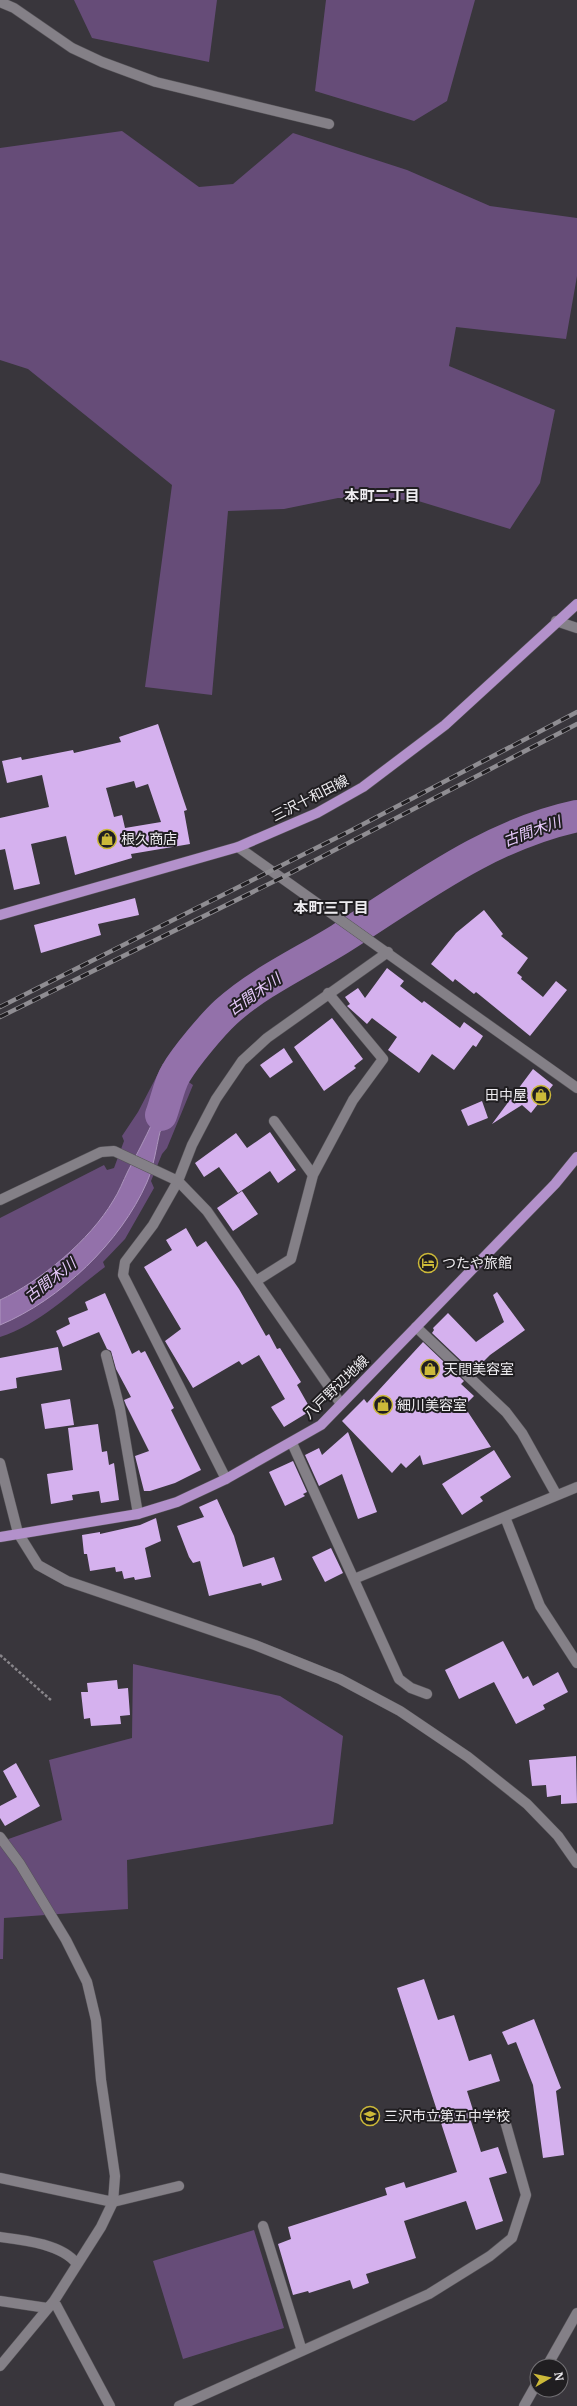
<svg xmlns="http://www.w3.org/2000/svg" width="577" height="2406" viewBox="0 0 577 2406" font-family="Merriweather,'Noto Sans JP',serif">
<rect width="100%" height="100%" fill="#39363c"/>
<path fill="#664c78" d="M74 0H217L209 62 92 38Z
M326 0H475L447 101 414 121 315 91Z
M122 131 199 187 233 184 293 133 407 170 490 206 577 218V276L566 339 456 327 449 366 555 410 540 483 510 529 415 500 338 498 284 509 228 511 212 695 145 687 172 485 28 369 0 360V148Z
M163 1064 174 1072C161 1107 145 1139 128 1171 123 1181 119 1192 113 1201 90 1240 41 1281 0 1300V1218L104 1165 107 1170 114 1168 124 1141 122 1136 138 1112Z
M180 1076 193 1085 167 1148 162 1154 151 1181 154 1188 125 1239 103 1262 105 1267C71 1292 41 1324 0 1337V1325L47 1298 76 1277 156 1149 161 1130 173 1112Z
M133 1664 280 1696 343 1736 333 1824 127 1860 128 1909 4 1918 3 1959H0V1842L62 1820 49 1760 132 1738Z
M254 2230 284 2328 183 2359 153 2261Z"/>
<path fill="#9371aa" stroke="#ae96bf" d="M174 1072 180 1076C177 1087 177 1102 173 1112 169 1119 163 1124 160 1132 156 1148 154 1166 147 1182 121 1242 60 1300 0 1325V1300C41 1281 90 1240 113 1201 119 1192 123 1181 128 1171 145 1139 161 1107 174 1072Z"/>
<g fill="none" stroke-linecap="round" stroke-linejoin="round">
<path stroke="#9371aa" stroke-width="32" d="M161 1115C166 1102 169 1084 176 1073 186 1056 212 1025 226 1012 259 982 303 962 340 939 416 891 488 835 577 816"/>
</g>
<path fill="#d5b1ee" fill-rule="evenodd" d="M158 724 187 810 184 811 190 844 131 854 132 858 75 875 66 836 31 844 40 884 14 890 5 849 0 850V818L49 807 42 775 7 783 2 761 21 757 22 760 73 750 74 753 91 749 121 742 119 737ZM134 781 136 788 148 784 161 822 125 828 122 815 114 817 106 788Z
M135 898 139 915 98 924 101 935 41 953 34 925Z
M484 910 503 934 501 936 528 958 517 973 522 977 521 979 543 997 556 981 567 990 530 1036 476 992 474 994 455 979 453 982 431 964 456 933Z
M387 968 404 981 400 986 422 1003 424 1001 460 1028 464 1022 483 1036 476 1047 473 1045 454 1070 432 1054 419 1073 388 1050 397 1037 372 1018 367 1024 347 1006 350 1004 345 997 358 988 365 998Z
M332 1018 363 1059 354 1066 356 1068 324 1091 294 1047Z
M284 1048 293 1062 270 1078 260 1065Z
M533 1069 553 1085 531 1113 522 1105 492 1124Z
M482 1101 488 1118 468 1126 461 1110Z
M270 1132 296 1170 278 1183 270 1171 238 1193 219 1167 204 1177 195 1163 236 1133 247 1148Z
M242 1191 258 1214 233 1231 217 1208Z
M186 1228 197 1247 206 1241 239 1289 266 1336 269 1334 277 1349 280 1348 301 1382 297 1385 310 1408 306 1411 307 1413 284 1427 271 1407 285 1399 259 1355 242 1365 239 1361 193 1388 165 1341 181 1329 144 1267 172 1250 166 1240Z
M497 1292 525 1330 490 1355 473 1372 432 1333 434 1330 433 1328 448 1313 476 1342 504 1322 493 1295Z
M105 1293 132 1354 139 1350 141 1353 145 1351 174 1408 171 1410 201 1470 175 1483 150 1491H144L135 1456 149 1451 126 1405 124 1400 131 1397 116 1369 111 1351 107 1349 99 1332 63 1347 56 1331 70 1324 68 1318 88 1310 85 1302Z
M423 1342 464 1381 461 1384 474 1396 464 1406 491 1447 423 1465 420 1455 406 1468 401 1463 392 1473 342 1421 364 1399 367 1403Z
M58 1347 62 1370 20 1377 16 1378 17 1388 0 1391V1358Z
M70 1399 74 1425 45 1429 41 1404Z
M98 1424 102 1452 107 1451 109 1465 114 1463 119 1500 101 1503 99 1491 72 1495 73 1500 51 1504 47 1474 73 1470 68 1428Z
M348 1432 377 1512 358 1519 342 1474 319 1486 305 1455 319 1448 322 1455Z
M494 1450 511 1477 480 1497 483 1501 462 1515 442 1484Z
M293 1461 307 1492 303 1494 305 1496 285 1506 269 1472Z
M217 1499 234 1536 243 1567 274 1557 282 1580 262 1586 261 1583 209 1596 200 1561 193 1563 189 1557 177 1526 204 1517 199 1507Z
M156 1518 161 1541 145 1548 151 1577 135 1580 134 1577 124 1579 122 1571 116 1572 115 1567 90 1571 87 1554H84L82 1535 100 1532V1534L140 1525Z
M331 1548 343 1573 325 1582 312 1557Z
M503 1641 523 1679 528 1676 533 1686 558 1672 568 1692 543 1705 545 1709 516 1724 494 1682 459 1699 445 1670Z
M117 1680 118 1689 128 1688 130 1715 120 1716 121 1724 91 1726 90 1718 84 1719 81 1692H88L87 1683Z
M576 1756 577 1803 561 1804V1795L547 1797 546 1785 532 1786 529 1760Z
M16 1763 40 1806 5 1826 0 1818V1806L17 1797 3 1771Z
M424 1979 438 2020 454 2015 469 2061 491 2054 500 2081 467 2091 473 2110 468 2112 481 2152 498 2147 507 2173 489 2178 503 2221 476 2230 466 2201 404 2221 416 2258 366 2274 369 2283 353 2289 350 2280 309 2293 308 2291 293 2295 278 2244 291 2239 288 2227 387 2195 385 2188 404 2182 406 2188 457 2172 397 1988Z
M534 2019 561 2088 556 2091 564 2155 543 2158 533 2085 516 2042 508 2045 502 2032Z"/>
<g fill="none" stroke-linecap="round" stroke-linejoin="round">
<defs>
<path id="service" d="M113 2202 179 2186
M263 2226 302 2351
M179 2406 429 2294 490 2256 512 2238 526 2195 505 2121"/>
<path id="minor" d="M0 2 14 8 72 48 102 62 156 82 329 124
M556 621 577 628
M313 1175 353 1100 383 1059 328 993
M178 1181 153 1225 125 1262 123 1275 226 1479
M256 1281 291 1259 313 1175 274 1121
M416 1327 506 1412 522 1433 556 1494
M106 1355 120 1409 138 1514
M292 1443 399 1679 411 1688 427 1694
M505 1517 540 1606 577 1663
M354 1579 577 1487
M0 1837 20 1864 66 1940 87 1982 96 2020 101 2080 115 2176 113 2202 101 2227 54 2301 0 2366
M0 2178 113 2202
M0 2237C24 2240 62 2244 77 2264
M0 2301 47 2308
M54 2301 110 2406"/>
<path id="tertiary" d="M238 847 577 1088
M0 1200 101 1152 114 1151 178 1181
M341 1404 207 1211 178 1181 192 1145 216 1099 242 1061 267 1038 388 952
M0 1463 18 1533 38 1565 67 1581 255 1645 340 1679 400 1711 468 1757 527 1804 558 1836 577 1863
M547 2366 577 2313
M524 2406 537 2383"/>
<path id="primary" d="M0 915 238 847 317 813 363 787 445 725 577 604
M0 1537 138 1514 177 1502 226 1479 321 1425 555 1184 577 1157"/>
</defs>
<use href="#service" stroke="#565358" stroke-width="11"/>
<use href="#minor" stroke="#565358" stroke-width="11"/>
<use href="#tertiary" stroke="#565358" stroke-width="11"/>
<use href="#primary" stroke="#565358" stroke-width="11"/>
<path stroke="#88858a" stroke-width="2.5" stroke-dasharray="3 2" stroke-linecap="butt" d="M0 1655 52 1701"/>
<use href="#service" stroke="#848087" stroke-width="10"/>
<use href="#minor" stroke="#848087" stroke-width="10"/>
<use href="#tertiary" stroke="#848087" stroke-width="10"/>
<use href="#primary" stroke="#b391cb" stroke-width="10"/>
<defs>
<path id="rail" d="M0 1007 352 830 577 712
M0 1017 281 878 577 724"/>
</defs>
<use href="#rail" stroke="#8f8d92" stroke-width="4.5"/>
<use href="#rail" stroke="#201e21" stroke-width="3" stroke-dasharray="9" stroke-linecap="butt"/>
</g>
<defs>
<symbol id="shop-ring" viewBox="-11 -11 22 22"><circle r="9.5" fill="#201e21" stroke="#ccb939" stroke-width="1.5"/><path d="M-5-2.5h2.3a2.7 3.5 0 0 1 5.4 0H5L5.5 6h-11ZM-1.5-2.5h3a1.5 2.3 0 0 0-3 0Z" fill="#ccb939"/></symbol>
<symbol id="hotel-ring" viewBox="-11 -11 22 22"><circle r="9.5" fill="#201e21" stroke="#ccb939" stroke-width="1.5"/><path d="M-6-4.5h1.5V1H6V5H4.5V3h-9V5H-6ZM-4 0a1.8 1.8 0 1 1 3.6 0ZM.5 0V-2.5h3Q6-2.5 6 0Z" fill="#ccb939"/></symbol>
<symbol id="school-ring" viewBox="-11 -11 22 22"><circle r="9.5" fill="#201e21" stroke="#ccb939" stroke-width="1.5"/><path d="M0-5L7-2L0 1L-7-2ZM-4 1L0 2.5L4 1V4Q0 6-4 4Z" fill="#ccb939"/></symbol>
</defs>
<g fill-rule="evenodd">
<use href="#shop-ring" x="96" y="828" width="22" height="22"/>
<use href="#shop-ring" x="530" y="1084" width="22" height="22"/>
<use href="#hotel-ring" x="417" y="1252" width="22" height="22"/>
<use href="#shop-ring" x="419" y="1358" width="22" height="22"/>
<use href="#shop-ring" x="372" y="1394" width="22" height="22"/>
<use href="#school-ring" x="359" y="2105" width="22" height="22"/>
</g>
<g text-anchor="middle" dominant-baseline="central" stroke-width="4" stroke-linejoin="round" paint-order="stroke">
<g font-size="14" fill="#eeecf0" stroke="#201e21">
<text transform="translate(310 798) rotate(-27)">三沢十和田線</text>
<text transform="translate(336 1387) rotate(-44)">八戸野辺地線</text>
</g>
<g font-size="14" fill="#eeecf0" stroke="#201e21" text-anchor="start">
<text x="121" y="839">根久商店</text>
<text x="527" y="1095" text-anchor="end">田中屋</text>
<text x="442" y="1263">つたや旅館</text>
<text x="444" y="1369">天間美容室</text>
<text x="397" y="1405">細川美容室</text>
<text x="384" y="2116">三沢市立第五中学校</text>
</g>
<g font-size="15" font-weight="bold" fill="#eeecf0" stroke="#201e21">
<text x="382" y="495">本町二丁目</text>
<text x="331" y="907">本町三丁目</text>
</g>
<g font-size="15" font-style="italic" fill="#e6c9fb" stroke="#201e21">
<text transform="translate(532 831) rotate(-20)">古間木川</text>
<text transform="translate(254 994) rotate(-35)">古間木川</text>
<text transform="translate(50 1280) rotate(-38)">古間木川</text>
</g>
</g>
<g transform="translate(549 2378) rotate(81)"><circle r="19" fill="#201e21" stroke="#727074"/>
<path d="M0-3L7 15L0 10L-7 15Z" fill="#ccb939"/>
<text y="-6" font-size="11" font-weight="bold" text-anchor="middle" fill="#eeecf0">N</text>
</g>
</svg>
